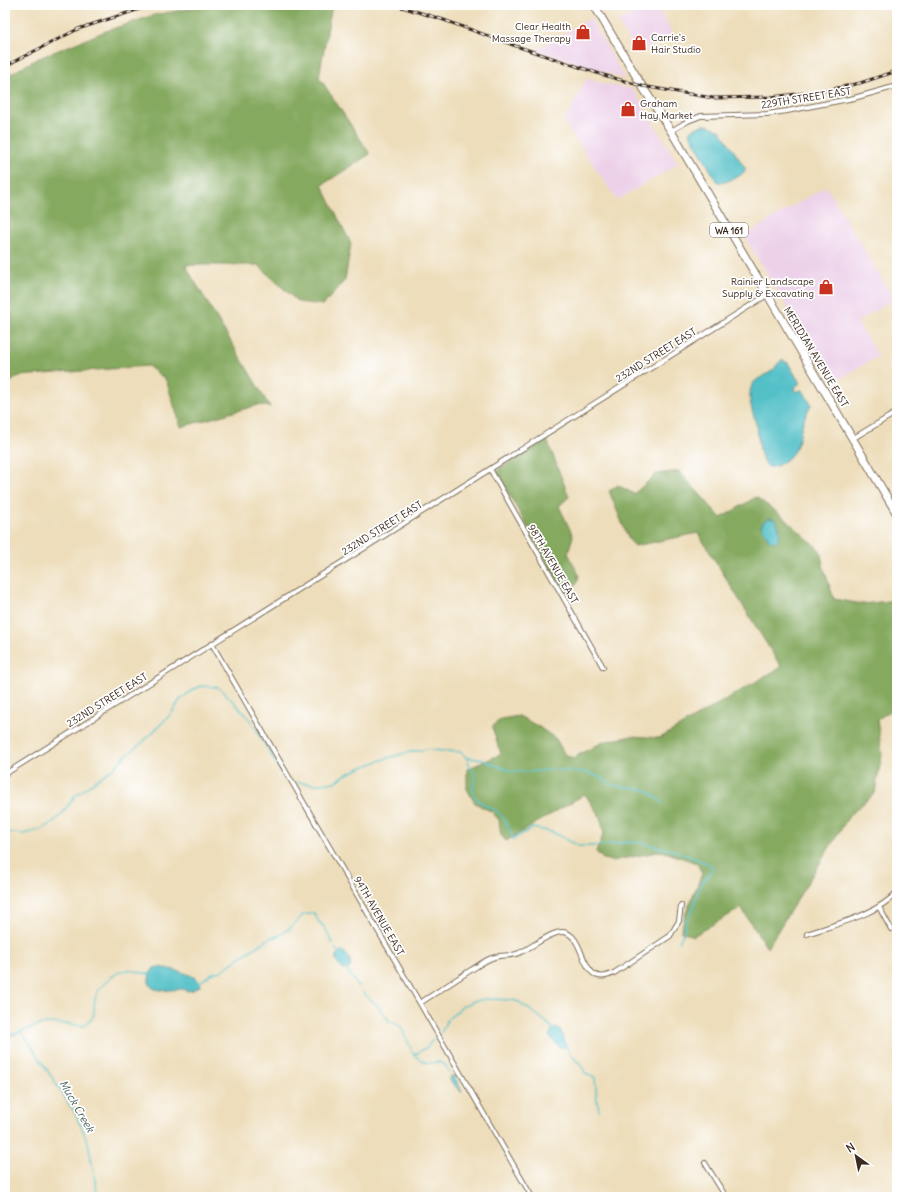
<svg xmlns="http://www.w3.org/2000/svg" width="902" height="1202" viewBox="0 0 902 1202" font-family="Delius,sans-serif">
<rect width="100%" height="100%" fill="#fff"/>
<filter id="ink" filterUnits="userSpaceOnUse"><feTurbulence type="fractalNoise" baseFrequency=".025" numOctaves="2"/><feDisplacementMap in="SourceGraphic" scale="8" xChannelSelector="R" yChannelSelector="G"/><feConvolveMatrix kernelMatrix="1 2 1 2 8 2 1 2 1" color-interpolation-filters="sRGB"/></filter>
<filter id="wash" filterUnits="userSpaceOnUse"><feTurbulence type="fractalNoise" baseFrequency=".012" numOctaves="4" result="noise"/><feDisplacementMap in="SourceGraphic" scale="16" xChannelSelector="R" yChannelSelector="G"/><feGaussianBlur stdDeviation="0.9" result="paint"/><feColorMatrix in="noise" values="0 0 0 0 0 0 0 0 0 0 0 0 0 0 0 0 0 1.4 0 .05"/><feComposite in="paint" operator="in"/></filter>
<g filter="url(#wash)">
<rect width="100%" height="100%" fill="#edddba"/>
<path fill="#edd1e9" d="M646 5H656L672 33 637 54 618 22Z
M590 18 625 79 536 50Z
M586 79 601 83 633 89 678 164 617 200 564 122Z
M826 186 894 299 857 322 878 356 833 383 744 236Z"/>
<path fill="#84a95e" stroke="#606a3e" d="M210 5H332L319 77 370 154 322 185 351 244 345 280 323 305 298 302 258 265H185L270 407 258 405 181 427 166 380 148 366 19 376 5 386V77L39 58 106 31 154 15Z
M547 440 569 497 559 506 573 536 568 553 579 575 577 584 567 595 565 594 497 473 499 469Z
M679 471 721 518 756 497 782 516 820 550 824 569 834 599 862 604 897 600V706L877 720 882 754 875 793 849 816 767 948 741 908 693 936 681 932 685 915 702 874 697 863 662 851 612 861 603 859 596 852 604 833 600 817 585 794 506 841 501 835 499 820 492 812 475 803 467 789V769L501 754 492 727 501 719 519 716 539 727 556 739 565 755 573 758 603 742 632 736 660 738 781 667 698 533 635 546 629 540 609 491 618 485 634 494 656 474Z"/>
<path fill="#52c0c8" stroke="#467573" d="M702 125H707L720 130 745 168V171C740 177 727 182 720 183L716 180 690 134 691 130Z
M782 360 788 363 800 383 794 388 795 391 796 392 801 390H803L811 405C808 411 805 416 803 422 800 431 800 443 794 451 790 457 785 462 778 465 776 466 772 468 769 467 760 465 758 436 757 427 754 415 746 398 752 385 755 379 766 375 772 371 776 368 777 363 782 360Z
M770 518C780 520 781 532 778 540L774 542 769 540 761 526 764 521Z
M342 951C347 953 352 962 350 968L344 970C339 966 335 961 336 955Z
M158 967C169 969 199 973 200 986L193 990 188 991C186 990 183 989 182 989 174 989 148 995 149 980 149 975 151 972 154 968Z
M556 1028 560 1029 566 1044 565 1047H559L549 1036 551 1031Z
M453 1075 459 1085 462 1093 449 1080V1078Z"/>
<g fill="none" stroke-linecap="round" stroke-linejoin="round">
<path stroke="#52c0c8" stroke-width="1.5" d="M430 750 460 752 467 758 480 759 510 771 527 772 549 770 584 772 600 777 611 785 646 790 663 803
M467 758C468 765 474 771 475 778 475 785 470 790 474 796 479 804 488 806 495 810 504 816 510 829 513 839L532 828 552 832 579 846H592L630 842 642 843 675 851 709 864 712 867V870L709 875 700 885 693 908 688 918 685 923 683 934 679 942
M297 782C308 784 324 785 334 782 339 781 342 776 347 774 372 762 399 753 427 749
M5 832 23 834 39 830 50 825 61 815 76 795 116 766 124 757 143 742 171 714 180 700 191 691 201 686 217 687 223 691 249 718 286 780
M336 949 338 953
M347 969C349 975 355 981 358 987
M199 983 212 973 221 971 239 958 270 938 278 936 289 929 303 915 314 913 319 922 325 928 332 943
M362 992 377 1005 390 1022 395 1023 401 1027 414 1055 421 1060 428 1063 439 1062 446 1066 449 1072
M20 1031 28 1041 74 1111 88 1142 98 1197
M441 1033 447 1020 463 1006 474 1001 487 999 512 1000 519 1002 545 1021 554 1030
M5 1037 46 1023 66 1024 83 1026C99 1016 92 1013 95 999 97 987 116 970 129 970 136 971 143 973 150 974
M565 1044 571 1055 582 1066 585 1073 593 1076 595 1078 597 1101 599 1110
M414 1055 427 1047 435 1037"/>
</g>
</g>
<g filter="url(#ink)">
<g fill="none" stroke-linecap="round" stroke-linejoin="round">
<defs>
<path id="minor" d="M671 131 688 121 701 116 767 114 787 111 854 98 897 86
M852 439 897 412
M490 469 603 667
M212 644 532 1197
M5 774 767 295
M879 907 891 929
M807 934C836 924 877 915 897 892
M420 1003C437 992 454 981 471 970 478 966 485 960 492 958 501 954 511 957 519 953 530 949 551 931 563 932 587 934 579 991 614 973L670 936 679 921 681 905
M705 1163 726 1197"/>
<path id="primary" d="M594 5 642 86 671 131 897 514"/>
</defs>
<use href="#minor" stroke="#796955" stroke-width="6"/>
<use href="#primary" stroke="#796955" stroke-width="9"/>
<use href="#minor" stroke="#fff" stroke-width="4"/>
<use href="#primary" stroke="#fff" stroke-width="7"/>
<defs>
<path id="rail" d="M395 5 441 19 516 46 600 74 642 86 713 98 770 97 824 91 860 83 897 71
M5 68 13 62 78 29 152 5"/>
</defs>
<use href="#rail" stroke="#3b2a1e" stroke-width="3"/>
<use href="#rail" stroke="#fff" stroke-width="1.5" stroke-dasharray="4.5" stroke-linecap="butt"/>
</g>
</g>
<defs>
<symbol id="shop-bare" viewBox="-9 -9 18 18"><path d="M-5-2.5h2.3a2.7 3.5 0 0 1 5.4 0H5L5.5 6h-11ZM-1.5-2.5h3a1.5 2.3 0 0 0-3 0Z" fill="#c8321e" stroke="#fff" stroke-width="2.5" paint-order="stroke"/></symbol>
</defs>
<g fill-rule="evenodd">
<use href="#shop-bare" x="572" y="21" width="22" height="22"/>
<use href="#shop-bare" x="628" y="32" width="22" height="22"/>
<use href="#shop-bare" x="617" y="98" width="22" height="22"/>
<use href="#shop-bare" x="815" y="276" width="22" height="22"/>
</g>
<g text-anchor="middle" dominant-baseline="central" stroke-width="3.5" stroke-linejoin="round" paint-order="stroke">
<rect fill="#fff" stroke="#766a62" stroke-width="1" x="710" y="223" width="38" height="14" rx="3"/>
<g font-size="9" font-weight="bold" fill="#3b2a1e">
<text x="729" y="230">WA 161</text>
</g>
<g font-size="10" fill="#3b2a1e" stroke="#fff" text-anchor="end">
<text x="571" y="26">Clear Health<tspan x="571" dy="12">Massage Therapy</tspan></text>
<text x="651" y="37" text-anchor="start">Carrie's<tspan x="651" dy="12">Hair Studio</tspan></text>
<text x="640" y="103" text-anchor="start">Graham<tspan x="640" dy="12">Hay Market</tspan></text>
<text x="814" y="281">Rainier Landscape<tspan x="814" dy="12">Supply &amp; Excavating</tspan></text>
</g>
<g font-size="10" fill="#3b2a1e" stroke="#fff">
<text transform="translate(806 98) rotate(-9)">229TH STREET EAST</text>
<text transform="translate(656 355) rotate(-32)">232ND STREET EAST</text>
<text transform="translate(816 357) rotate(59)">MERIDIAN AVENUE EAST</text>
<text transform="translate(382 528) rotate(-32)">232ND STREET EAST</text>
<text transform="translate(553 564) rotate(60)">98TH AVENUE EAST</text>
<text transform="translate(107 700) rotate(-32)">232ND STREET EAST</text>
<text transform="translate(379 916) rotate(60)">94TH AVENUE EAST</text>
</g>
<g font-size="11" font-style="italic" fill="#435e5a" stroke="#fff">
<text transform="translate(77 1106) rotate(60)">Muck Creek</text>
</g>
</g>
<rect width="902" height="1202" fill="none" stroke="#fff" stroke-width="20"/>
<g transform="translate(856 1156) rotate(327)" stroke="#ffffff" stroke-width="3" paint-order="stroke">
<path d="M0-3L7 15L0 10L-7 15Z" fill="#3b2a1e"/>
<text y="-6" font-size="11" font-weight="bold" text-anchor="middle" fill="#3b2a1e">N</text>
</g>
</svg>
